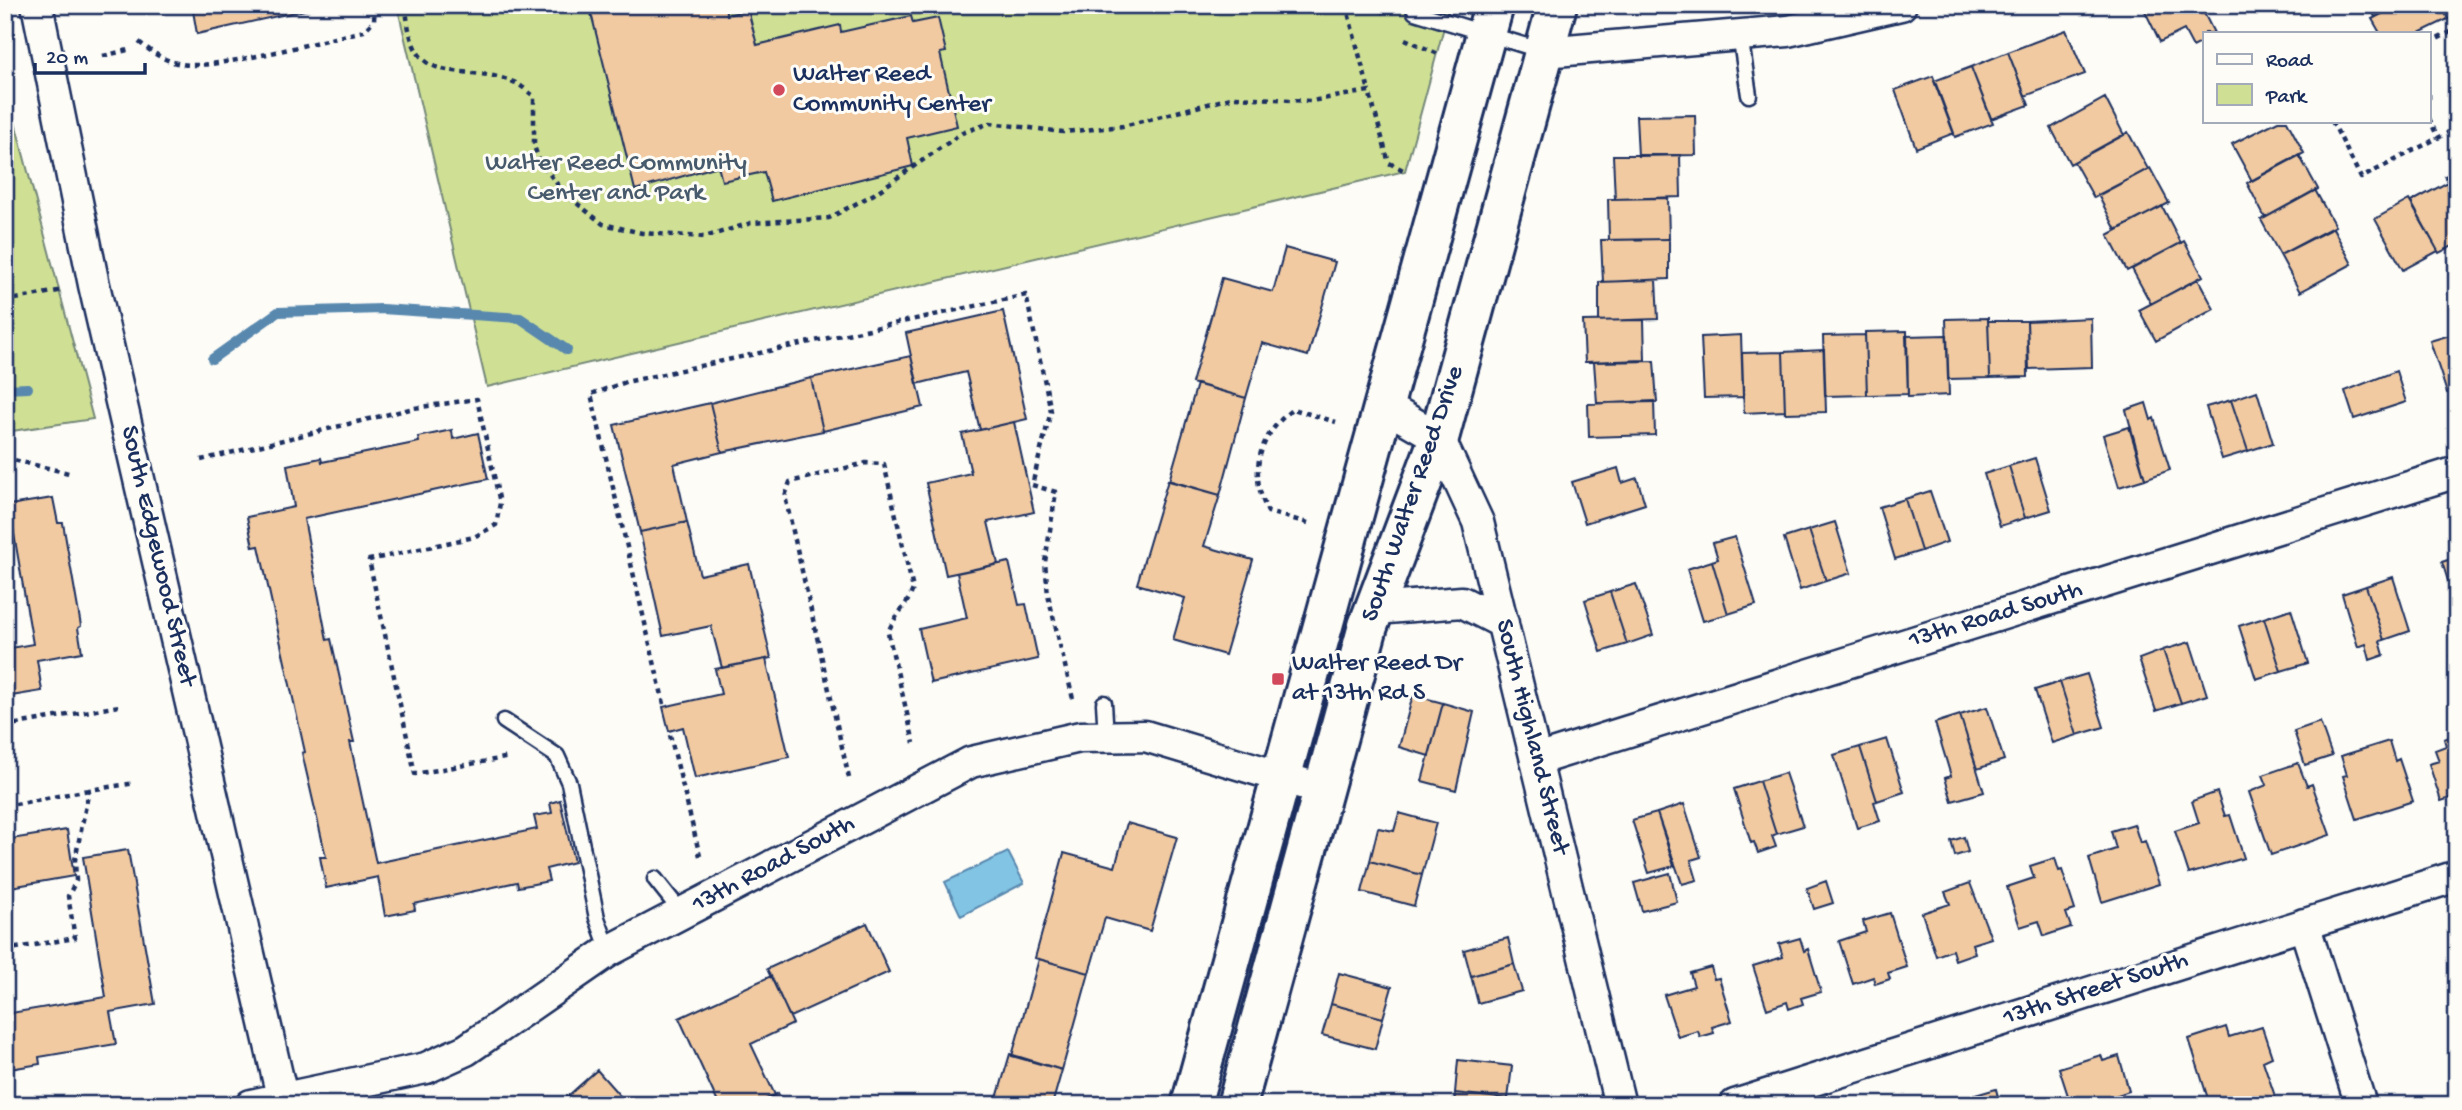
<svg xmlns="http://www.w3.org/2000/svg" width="2462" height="1110" viewBox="0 0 2462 1110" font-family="'Gochi Hand',sans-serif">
<rect width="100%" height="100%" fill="#fdfcf7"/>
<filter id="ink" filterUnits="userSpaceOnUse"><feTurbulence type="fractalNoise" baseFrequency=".0143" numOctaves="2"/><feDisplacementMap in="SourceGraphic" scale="14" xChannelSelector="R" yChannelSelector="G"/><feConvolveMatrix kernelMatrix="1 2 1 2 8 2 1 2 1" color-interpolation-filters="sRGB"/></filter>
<g filter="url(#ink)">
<path fill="#cfe094" stroke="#758879" stroke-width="2" d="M397 5H1450L1405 171 487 387Z
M7 92 93 419 5 432V93Z"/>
<path fill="#82c4e3" stroke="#5988ae" stroke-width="2" d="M1008 852 1024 883 961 916 945 882Z"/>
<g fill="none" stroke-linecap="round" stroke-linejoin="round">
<path stroke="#5988ae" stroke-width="10" d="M212 359 278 312 382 309 520 318 567 350
M5 389 28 388"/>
</g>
<path fill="#f1caa1" stroke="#1b2f5e" stroke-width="2" d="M136 5H167L137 12Z
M192 5H327L197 34Z
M589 5H724L727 15 748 10 757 45 840 25 841 32 911 16 913 23 938 18 946 52 940 53 957 126 907 138 913 166 772 201 764 172 722 181 718 166 635 190Z
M2142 5H2200L2214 33H2205V41L2193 47 2184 30 2160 42Z
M2369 5H2399L2375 17Z
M2399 5H2441L2448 19 2419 33H2380L2372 19Z
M2066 30 2085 74 2025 96 2008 52Z
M2008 52 2029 105 1991 119 1971 67Z
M1971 67 1993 123 1955 137 1934 81Z
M1933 76 1954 133 1916 148 1895 90Z
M2105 98 2124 135 2070 164 2051 128Z
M1695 115 1696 155 1638 156 1636 116Z
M2278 121H2287L2304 153 2252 181 2232 144Z
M2128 132 2148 169 2094 198 2074 162Z
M1613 155H1680L1681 197 1615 199Z
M2299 155 2318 189 2265 218 2247 183Z
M2150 168 2169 203 2116 230 2098 195Z
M2457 170V198L2445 176Z
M2448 182 2457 198V244L2439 253 2411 202Z
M2315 190 2335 226 2280 255 2261 220Z
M1668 198 1669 239 1609 240 1608 199Z
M2409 200 2438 251 2403 270 2375 219Z
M2162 206 2181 243 2127 271 2108 235Z
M2333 228 2352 264 2300 292 2280 255Z
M1669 239V279L1603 282 1601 240Z
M2184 241 2203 276 2151 304 2132 269Z
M1285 248 1335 262 1308 356 1262 343 1246 398 1192 383 1222 278 1273 292Z
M2198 279 2214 309 2156 341 2139 310Z
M1656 280 1658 319 1599 321V282Z
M1003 311 1027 419 980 430 966 372 917 384 906 333Z
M1988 318 1990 378 1948 379 1946 319Z
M2091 318 2092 367 2029 369 2027 321Z
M1644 320 1645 360 1585 362 1583 321Z
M1988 321H2027L2028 377 1990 378Z
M1907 331 1908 394 1867 395 1865 332Z
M2457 333V390L2447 393 2430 341Z
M1741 335 1743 397 1704 398 1701 337Z
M1865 335 1867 395 1825 396 1823 336Z
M1947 335 1949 395 1908 397 1906 336Z
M1824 350 1826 412 1785 413 1783 352Z
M1783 352 1785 411 1744 413 1742 353Z
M911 356 923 407 823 431 811 378Z
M1654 361 1657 402 1597 403 1594 362Z
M2396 371 2406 402 2354 419 2345 391Z
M811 378 823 431 722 452 710 403Z
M1197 384 1246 398 1220 495 1169 481Z
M2257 391 2273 443 2248 451 2231 400Z
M2231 400 2248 451 2222 459 2206 407Z
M1654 401 1655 435 1589 437 1588 404Z
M710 403 722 452 674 464 687 522 640 532 614 425Z
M2146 403 2151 420 2154 418 2170 470 2145 479 2126 410Z
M1014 422 1034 512 988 522 998 564 946 575 926 483 971 473 962 434Z
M2129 427 2145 479 2119 487 2103 435Z
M452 430 453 439 478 433 488 479 304 519 327 640 331 639 354 742H350L376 863 537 829 534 816 552 813 550 803 560 800 574 862 546 869 549 881 518 887 517 882 414 904 415 910 385 916 378 877 326 888 320 857H326L302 753 305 752 259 546 253 547 247 517 294 507 287 465 321 458 322 462 419 442 418 437Z
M2035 458 2051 510 2025 518 2009 466Z
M2009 466 2025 518 2000 526 1984 474Z
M1618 468 1622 483 1637 478 1645 504 1585 523 1572 482Z
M1168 480 1220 495 1204 546 1253 560 1225 655 1173 640 1185 598 1137 584Z
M1930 491 1947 542 1921 551 1905 499Z
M53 498 58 523H63L81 626 78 628 82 652 37 660 42 691 5 697V649L33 644 9 505Z
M1905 499 1921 551 1895 559 1879 507Z
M687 522 700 575 749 564 771 658 722 668 711 626 663 636 640 532Z
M1835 522 1851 573 1826 581 1809 530Z
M1809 530 1826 581 1800 590 1784 538Z
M1735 537 1756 605 1728 614 1712 561 1718 559 1713 543Z
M2457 557V609L2442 562Z
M1712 561 1728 614 1703 621 1687 569Z
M1009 562 1019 605 1026 604 1038 659 931 683 919 629 967 618 957 573Z
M2393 577 2410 631 2384 640 2366 586Z
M1636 584 1653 635 1627 644 1610 592Z
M2366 586 2384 640 2380 641 2384 655 2370 660 2366 644 2358 647 2342 594Z
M1610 592 1627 644 1601 652 1585 600Z
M2291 609 2308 663 2281 671 2264 618Z
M2264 618 2281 671 2256 679 2239 626Z
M2190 642 2207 695 2181 703 2163 650Z
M2163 650 2181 703 2156 711 2139 659Z
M2457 653V674L2450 656Z
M766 659 789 757 695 778 683 727 669 731 663 707 721 694 715 669Z
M2087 674 2104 727 2077 735 2060 682Z
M2060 682 2077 735 2052 743 2035 690Z
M1413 695 1443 703 1429 756 1399 747Z
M1443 703 1474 712 1456 790 1422 781Z
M1987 707 2004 760 1977 769 1960 715Z
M1960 715 1984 792 1952 801 1945 778 1951 776 1935 723Z
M2320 722 2332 756 2305 765 2294 731Z
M2457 734V796L2441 801 2429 764 2439 761 2435 750 2446 746 2444 739Z
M1887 739 1904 792 1877 801 1860 747Z
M2389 741 2395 761 2399 759 2413 801 2357 819 2343 776 2347 775 2341 756Z
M1860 747 1877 801 1874 802 1880 821 1857 828 1834 755Z
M2298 763 2307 786 2312 784 2330 835 2271 855 2249 792 2267 785 2263 775Z
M1785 773 1803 826 1776 834 1759 781Z
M1759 781 1776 834 1772 836 1776 847 1758 853 1754 842 1751 843 1734 789Z
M2217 792 2225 816 2230 815 2244 858 2189 874 2175 831 2199 823 2192 801Z
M1684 804 1701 857 1691 860 1697 880 1682 884 1657 813Z
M1399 813 1436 823 1422 875 1370 861 1378 828 1394 831Z
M1657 813 1674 866 1649 873 1632 820Z
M1127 823 1177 837 1150 931 1105 918 1089 973 1035 958 1064 853 1115 867Z
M2134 824 2140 843 2145 841 2159 884 2102 902 2089 858 2116 849 2111 831Z
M67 830 74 876 5 888V840Z
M1964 837 1968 852 1955 856 1951 841Z
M128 850 155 1004 110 1012 116 1044 39 1057 40 1064 10 1069V1066L5 1067V1014L106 997 83 857Z
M2055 858 2059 871 2062 870 2075 910 2066 913 2071 927 2044 936 2039 921 2020 927 2007 887 2034 878 2030 866Z
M1370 861 1422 875 1414 906 1362 892Z
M1670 873 1677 902 1642 911 1634 883Z
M1826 881 1833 903 1814 909 1807 888Z
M1970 883 1991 938 1972 944 1975 953 1955 960 1952 950 1936 956 1922 913 1950 904 1945 892Z
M1890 913 1907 967 1888 973 1890 979 1875 984 1873 977 1853 984 1839 941 1866 932 1863 921Z
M867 923 889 972 790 1017 767 969Z
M1508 938 1514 964 1471 976 1464 950Z
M1800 938 1804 951 1808 949 1821 992 1801 998 1803 1004 1789 1009 1787 1002 1767 1009 1753 966 1783 957 1779 944Z
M1039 959 1089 973 1062 1070 1012 1056Z
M1514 964 1522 991 1478 1003 1471 976Z
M1711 967 1714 979 1719 978 1732 1021 1712 1027 1714 1033 1700 1037 1698 1031 1678 1037 1664 995 1694 986 1690 973Z
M1339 973 1392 987 1383 1018 1331 1004Z
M771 976 793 1024 751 1044 775 1095 753 1105H719L679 1018Z
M1331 1004 1383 1018 1375 1049 1322 1035Z
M2226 1027 2229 1037 2262 1027 2272 1057 2263 1061 2278 1105H2210L2189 1039Z
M1010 1054 1062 1070 1052 1105H995Z
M2101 1055 2103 1061 2119 1056 2129 1091 2112 1097 2115 1105H2071L2059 1068Z
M1458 1060 1512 1066 1508 1099 1455 1093Z
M597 1070 628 1105H578L569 1095Z
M1996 1089 1999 1101 2004 1100 2005 1105H1960L1958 1100Z
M778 1093 784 1105H753L775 1095Z
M1455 1093 1508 1099V1105H1454Z
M569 1095 578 1105H557Z"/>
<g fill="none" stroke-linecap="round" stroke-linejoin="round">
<defs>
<path id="service" d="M537 5H544
M1413 5 1415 12 1543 51
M1740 35 1749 95
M1104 703 1106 737
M504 721 557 756 569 783 597 918 609 951
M655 879 682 913"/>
<path id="minor" d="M37 5 94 285 284 1105
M1544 52 1788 31 1901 5
M1384 406 1439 438 1478 522 1620 1105
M1375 609 1462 602 1503 623
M1536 760 2457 472
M2304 924 2361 1105
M251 1105 426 1068 466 1050 609 951 971 762 1080 737 1145 736 1321 789
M1735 1105 2457 876"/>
<path id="secondary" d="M1191 1105 1494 5
M1237 1105 1368 626 1439 438 1557 5"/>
</defs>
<use href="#service" stroke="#1b2f5e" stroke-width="19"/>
<use href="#minor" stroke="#1b2f5e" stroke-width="35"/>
<use href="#secondary" stroke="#1b2f5e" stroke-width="44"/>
<path stroke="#1b2f5e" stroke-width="4.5" stroke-dasharray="5 5" stroke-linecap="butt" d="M406 5C411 95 459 59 516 83 522 86 528 92 534 96V146L539 160 564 193 603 224 642 233 705 237 751 223 829 218 874 194 962 133 990 123 1063 132 1123 126 1235 97 1311 101 1369 91 1389 163 1405 171
M736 5 737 8 751 5
M1346 5 1369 91
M1371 5 1388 15
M1405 39 1438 54
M139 42C153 53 164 61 182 64 214 71 326 39 364 31L374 20 375 5
M2429 43 2457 29
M103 56 128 50
M2429 94V103
M2429 118 2438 138
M2332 121 2361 178 2457 128
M5 301 63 290
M5 458 73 474
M201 460 414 408 477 399 500 503 496 525 474 537 369 560 415 774 510 757
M5 471 8 459
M5 503V532
M1308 523 1268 512C1248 473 1258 436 1293 409L1336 422
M664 704 591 394 626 382 1026 295 1051 411 1032 485 1056 492 1045 562 1048 595 1073 699
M5 726 119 706
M670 735 700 856
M849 778 785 496 790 482 866 463 884 464 913 589C907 607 894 615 888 633L914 743
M5 806 89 790
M5 950 75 938 68 896 76 881 75 860 89 790 135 783"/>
<use href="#service" stroke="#fdfcf7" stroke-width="14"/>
<use href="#minor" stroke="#fdfcf7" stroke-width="30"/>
<use href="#secondary" stroke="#fdfcf7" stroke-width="38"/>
</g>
</g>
<g fill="#d1495b" stroke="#fdfcf7" stroke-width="2.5">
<circle cx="779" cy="90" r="7"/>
<rect x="1271" y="672" width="14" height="14" rx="3.5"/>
</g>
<g text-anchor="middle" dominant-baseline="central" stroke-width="6" stroke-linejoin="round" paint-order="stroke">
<g font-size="26" fill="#1b2f5e" stroke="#fdfcf7" text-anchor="start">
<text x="793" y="75">Walter Reed<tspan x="793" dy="30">Community Center</tspan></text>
<text x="1292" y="664">Walter Reed Dr<tspan x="1292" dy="30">at 13th Rd S</tspan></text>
</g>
<g font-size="26" fill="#485b6c" stroke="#fdfcf7">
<text x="616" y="164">Walter Reed Community<tspan x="616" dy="30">Center and Park</tspan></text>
</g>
<g font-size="26" fill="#1b2f5e" stroke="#fdfcf7">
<text transform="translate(1414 494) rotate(-71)">South Walter Reed Drive</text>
<text transform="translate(157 556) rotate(77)">South Edgewood Street</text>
<text transform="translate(1996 616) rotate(-17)">13th Road South</text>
<text transform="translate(1531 737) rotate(76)">South Highland Street</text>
<text transform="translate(774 865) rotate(-28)">13th Road South</text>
<text transform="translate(2096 990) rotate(-18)">13th Street South</text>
</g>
</g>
<rect width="2462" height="1110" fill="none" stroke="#fdfcf7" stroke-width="28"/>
<rect x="14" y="14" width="2434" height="1082" fill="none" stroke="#1b2f5e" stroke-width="2.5" filter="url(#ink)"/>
<rect x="2203" y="32" width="228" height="91" fill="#fdfcf7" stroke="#a3aaba" stroke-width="2"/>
<rect x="2217" y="54" width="35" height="10" fill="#fdfcf7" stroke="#a3aaba" stroke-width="2"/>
<text x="2266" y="66" font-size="21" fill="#1b2f5e">Road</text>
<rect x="2217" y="84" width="35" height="21" fill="#cfe094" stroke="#a3aaba" stroke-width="2"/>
<text x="2266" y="102" font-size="21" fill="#1b2f5e">Park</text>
<path d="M35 63v10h110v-10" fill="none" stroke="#1b2f5e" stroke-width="3.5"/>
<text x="46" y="63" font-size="21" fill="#1b2f5e" stroke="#fdfcf7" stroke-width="5" paint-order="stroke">20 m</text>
</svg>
